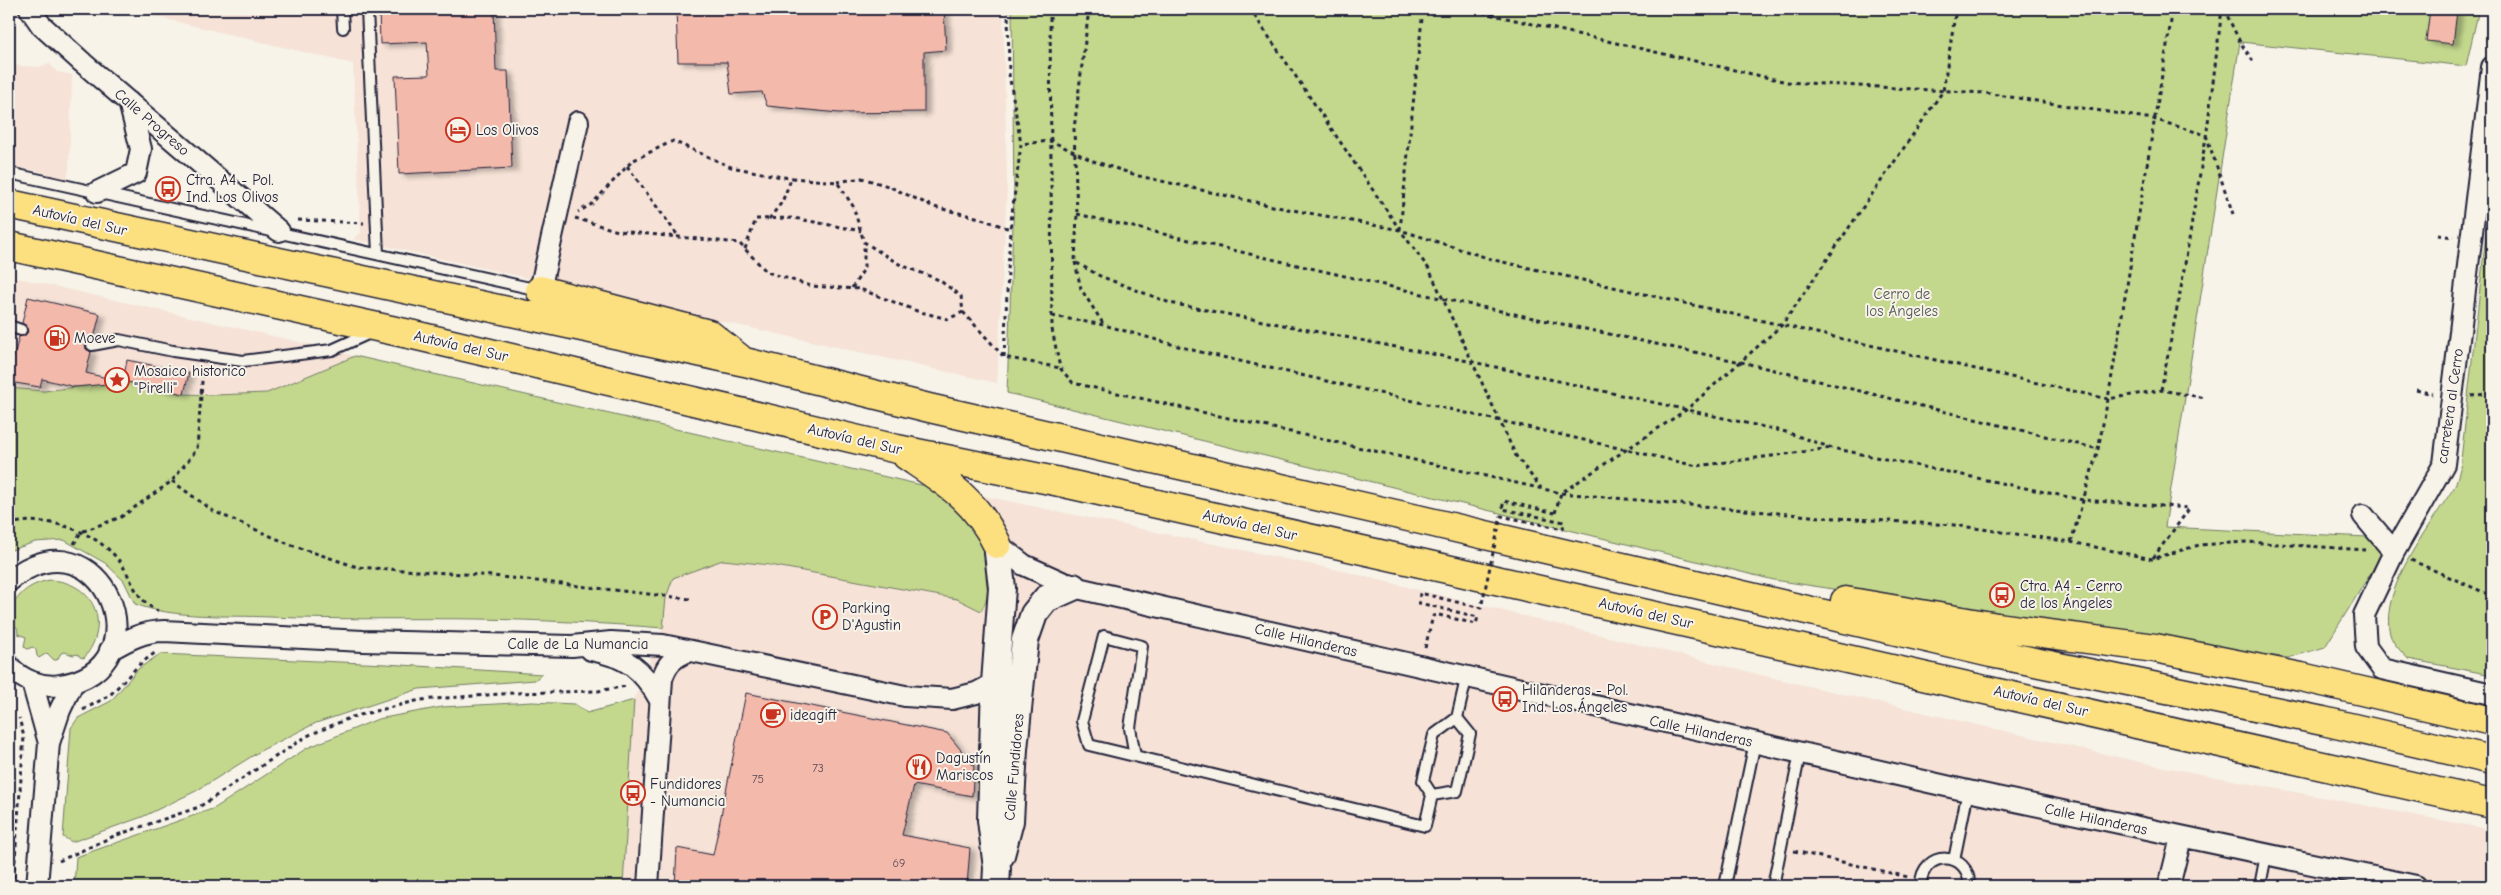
<svg xmlns="http://www.w3.org/2000/svg" width="2501" height="895" viewBox="0 0 2501 895" font-family="'Comic Neue',sans-serif">
<defs>
<filter id="shadow"><feDropShadow dx="5.5" dy="3" stdDeviation="2.5" flood-color="#0004"/></filter>
</defs>
<rect width="100%" height="100%" fill="#f7f3e8"/>
<filter id="ink" filterUnits="userSpaceOnUse"><feTurbulence type="fractalNoise" baseFrequency=".02" numOctaves="2"/><feDisplacementMap in="SourceGraphic" scale="10" xChannelSelector="R" yChannelSelector="G"/><feConvolveMatrix kernelMatrix="1 2 1 2 8 2 1 2 1" color-interpolation-filters="sRGB"/></filter>
<g filter="url(#ink)">
<path fill="#f6e2d6" d="M124 9H1003L1007 187 997 383 353 239 361 233 353 64Z
M49 63 57 72 72 75 69 167 67 181 38 171 9 166V65L39 67Z
M9 276 295 341 355 356 267 393 215 395 94 386 44 391 9 388Z
M984 496 1347 572 1769 677 2144 763 2492 830V886H623L634 700 663 628 666 598 673 577 723 560 770 565 957 599 981 611 987 603V581L964 505Z"/>
<path fill="#c3d78d" stroke="#727c64" d="M1012 9H2479L2466 66 2240 42 2165 527 2368 537 2385 546 2372 571 2325 647 2288 658 1774 580 1007 393 1014 197Z
M2492 180V675L2408 659C2402 652 2392 643 2390 634 2379 588 2431 524 2455 486L2460 469Z
M355 356 939 489C946 494 959 499 964 506 981 529 998 587 981 611L957 599 770 565 723 560 673 578 666 598 663 628C601 623 540 620 478 619 408 618 340 620 270 617 228 615 174 619 135 604L124 581 105 563 64 540 35 542 9 551V388L44 391 123 381 184 394 215 395 267 393Z
M50 580C94 582 112 624 84 658L80 657 78 654 73 655 65 652 61 653 57 660H54L47 653 39 658 37 656 36 650 33 647 27 649 24 646 26 637 18 634 17 627 9 625C9 600 26 584 50 580Z
M160 654 386 664 542 674 535 680 419 689 316 723 262 750 196 791 142 817 72 842 63 837 71 728 78 718 111 701 138 669Z
M634 700 623 886H74L76 857 215 808 307 748 378 719 442 707 532 702 575 704 587 713Z"/>
<path fill="#f3b9ab" stroke="#22223b" filter="url(#shadow)" d="M379 9H494L496 71H508L512 168 399 174 395 76 429 75 427 42 380 44Z
M676 9H944L946 50 924 52V112L839 113 767 106 762 92 731 94 727 62H678Z
M2430 9 2457 11 2453 44 2426 41Z
M28 297 100 314 94 338 88 340 85 343 86 349 91 352 86 373 119 381 118 383 75 387 42 379 40 387 9 382V355L14 356 19 337 25 335 28 332 26 326 22 323Z
M127 360 189 373 184 394 123 381Z
M746 693 947 733 974 766 972 796 914 785 902 835 970 848 967 886H675L677 848 713 855Z"/>
<g fill="none" stroke-linecap="round" stroke-linejoin="round">
<defs>
<path id="service" d="M342 9 343 28
M367 9 378 254
M9 173 539 290
M9 326 21 330
M92 345 119 340 173 351 243 361 332 350 372 332
M1135 756 1130 728 1142 646 1104 636 1082 721 1089 745 1425 826 1432 795 1423 781 1434 735 1457 718 1466 679
M1432 795 1457 791 1470 734 1457 718
M1954 860 1968 791
M1725 886 1755 742
M1773 886 1800 753
M1921 886C1920 849 1971 850 1969 886
M2260 886 2266 855"/>
<path id="minor" d="M30 9 41 25 83 63 279 231
M2492 67 2444 464 2394 552 2364 615 2366 647 2382 669 2492 694
M97 192 136 173 141 149 129 102
M540 290 578 122
M2363 515 2394 552
M997 544 1024 565 1073 587 1968 791 2416 886
M9 581C101 505 168 669 60 685 42 688 21 680 9 666
M110 650C127 640 144 631 164 631L363 641 572 646 611 642 663 645 905 696 952 699 976 693 995 683
M591 650C627 657 642 668 660 700
M32 682 49 743
M37 886 49 743 60 710 73 683
M648 886 662 679C667 663 674 657 689 651
M2169 886 2181 838"/>
<path id="tertiary" d="M1001 855 1010 821 1014 749 1025 640 1034 614 1046 599 1073 587
M996 886 997 868 991 820 995 683 1002 588 997 544"/>
<path id="motorway" d="M9 204 745 362 929 408 1417 519 1991 653 2323 721 2492 760
M9 246 418 336 897 449 1055 481 2492 804
M540 290 709 334 739 358
M907 456C947 483 975 499 997 544
M1845 601 1997 627 2155 648 2301 677 2492 721"/>
</defs>
<use href="#service" stroke="#22223b" stroke-width="14"/>
<use href="#minor" stroke="#22223b" stroke-width="24"/>
<use href="#tertiary" stroke="#22223b" stroke-width="30"/>
<use href="#motorway" stroke="#22223b" stroke-width="31"/>
<path stroke="#22223b" stroke-width="3" stroke-dasharray="4 4" stroke-linecap="butt" d="M1008 9 1009 74 1021 144
M1050 9 1052 329 1060 368 1073 383 1561 493 1821 517 1954 525 2071 542 2152 559 2199 545 2248 542 2366 550
M1089 9 1074 129 1077 214 1075 262 1100 276 1170 303 1473 362 1786 432 1832 448 2083 500 2189 508
M1250 9 1400 230 1429 269 1516 456 1541 488
M1467 9 1787 82 1985 93 2153 119 2206 135 2233 214
M2224 9 2240 42 2255 64
M627 166 679 237
M837 182 862 178 888 186 934 207 976 217 1010 229 1021 144 1051 141 1093 161 1139 176 1277 207 1400 230 1494 260 2108 399 2161 390 2206 398
M1077 214 1444 299 1741 362 2098 449
M575 218 618 231 739 243 767 272 811 286 860 289 917 311 948 319 963 312 961 296 939 280 899 264 864 242 853 206 837 182 782 177 731 167 673 141 632 161 592 204 578 212
M769 219 782 202 792 177
M298 220 364 223
M1400 230 1423 9
M2438 235 2454 237
M745 249 756 219 794 218 861 231
M1075 262 1081 289 1104 325
M852 288 864 269V242
M963 312 1004 357 1060 368
M1052 316 1104 325 1196 351 1697 466 1831 448
M1004 357 1010 229
M2161 390 2181 288 2207 131 2222 9
M2416 390 2433 394
M2471 396 2492 393
M172 481 213 511 291 545 357 567 493 576 691 599
M1555 513 1561 493 1686 410 1782 325 1943 91 1956 9
M9 524C45 515 91 529 116 557 133 576 132 598 158 611
M2071 542 2098 449 2108 399 2173 9
M74 544 81 532 121 517 172 481 197 449 203 368
M2153 558 2189 509
M2411 560 2492 596
M1425 648 1433 616 1439 615
M83 710 110 695 140 664 156 652
M1794 851 1908 877
M59 861 114 836 199 807 307 736 352 717 420 700 514 693 598 691 627 686
M13 886 24 737 19 718"/>
<use href="#service" stroke="#f7f3e8" stroke-width="10"/>
<use href="#minor" stroke="#f7f3e8" stroke-width="20"/>
<use href="#tertiary" stroke="#f7f3e8" stroke-width="26"/>
<use href="#motorway" stroke="#fce080" stroke-width="28"/>
<path stroke="#22223b" stroke-width="3" stroke-dasharray="4 4" stroke-linecap="butt" d="M1439 615 1476 624 1478 617 1419 603 1420 593 1481 608 1501 516 1563 529 1564 522 1502 509 1504 501 1555 513"/>
</g>
</g>
<defs>
<symbol id="hotel-ring" viewBox="-11 -11 22 22"><circle r="9.5" fill="#f7f3e8" stroke="#c8321e" stroke-width="1.5"/><path d="M-6-4.5h1.5V1H6V5H4.5V3h-9V5H-6ZM-4 0a1.8 1.8 0 1 1 3.6 0ZM.5 0V-2.5h3Q6-2.5 6 0Z" fill="#c8321e"/></symbol>
<symbol id="bus-ring" viewBox="-11 -11 22 22"><circle r="9.5" fill="#f7f3e8" stroke="#c8321e" stroke-width="1.5"/><path d="M-5-6H5V4H4V6H2V4H-2V6H-4V4H-5ZM-3.5-4V0h7V-4ZM-3.5 1.2v1.5H-2V1.2ZM2 1.2v1.5H3.5V1.2Z" fill="#c8321e"/></symbol>
<symbol id="fuel-ring" viewBox="-11 -11 22 22"><circle r="9.5" fill="#f7f3e8" stroke="#c8321e" stroke-width="1.5"/><path d="M-5.5-6h7V0h2V4h1.3V-2.5L3-4.5l.8-.8L6-3V5H2.5V1h-1V6h-7ZM-4.2-4.7v3.2H.2V-4.7Z" fill="#c8321e"/></symbol>
<symbol id="sight-ring" viewBox="-11 -11 22 22"><circle r="9.5" fill="#f7f3e8" stroke="#c8321e" stroke-width="1.5"/><path d="M0-6L1.8-2.2L6-1.7L2.9 1.2L3.7 5.4L0 3.3L-3.7 5.4L-2.9 1.2L-6-1.7L-1.8-2.2Z" fill="#c8321e"/></symbol>
<symbol id="parking-ring" viewBox="-11 -11 22 22"><circle r="9.5" fill="#f7f3e8" stroke="#c8321e" stroke-width="1.5"/><path d="M-3.5-5.5H1a3.5 3.5 0 0 1 0 7H-1V5.5H-3.5ZM-1-3.4V-.6H.8a1.4 1.4 0 0 0 0-2.8Z" fill="#c8321e"/></symbol>
<symbol id="cafe-ring" viewBox="-11 -11 22 22"><circle r="9.5" fill="#f7f3e8" stroke="#c8321e" stroke-width="1.5"/><path d="M-5.5-4.5H6V0H3Q3 3.5 0 3.5H-2.5Q-5.5 3.5-5.5 0ZM3-3.2v2h1.7v-2ZM-6 4.5H4V6H-6Z" fill="#c8321e"/></symbol>
<symbol id="restaurant-ring" viewBox="-11 -11 22 22"><circle r="9.5" fill="#f7f3e8" stroke="#c8321e" stroke-width="1.5"/><path d="M-5-6h1v4h1v-4h1v4h1v-4h1v5L-1.5 .5V6h-2V.5L-5-1ZM5-6V6H3V1.5H1.5Q1.5-4 5-6Z" fill="#c8321e"/></symbol>
</defs>
<g fill-rule="evenodd">
<use href="#hotel-ring" x="444" y="116" width="28" height="28"/>
<use href="#bus-ring" x="154" y="175" width="28" height="28"/>
<use href="#fuel-ring" x="43" y="324" width="28" height="28"/>
<use href="#sight-ring" x="103" y="366" width="28" height="28"/>
<use href="#bus-ring" x="1988" y="581" width="28" height="28"/>
<use href="#parking-ring" x="811" y="603" width="28" height="28"/>
<use href="#bus-ring" x="1491" y="685" width="28" height="28"/>
<use href="#cafe-ring" x="759" y="701" width="28" height="28"/>
<use href="#restaurant-ring" x="905" y="753" width="28" height="28"/>
<use href="#bus-ring" x="619" y="779" width="28" height="28"/>
</g>
<g text-anchor="middle" dominant-baseline="central" stroke-width="4" stroke-linejoin="round" paint-order="stroke">
<g font-size="12" fill="#564857">
<text x="818" y="768">73</text>
<text x="758" y="779">75</text>
<text x="899" y="863">69</text>
</g>
<g font-size="15" fill="#22223b" stroke="#f7f3e8">
<text transform="translate(152 122) rotate(41)">Calle Progreso</text>
<text transform="translate(80 220) rotate(13)">Autovía del Sur</text>
<text transform="translate(461 346) rotate(13)">Autovía del Sur</text>
<text transform="translate(2450 406) rotate(-82)">carretera al Cerro</text>
<text transform="translate(855 439) rotate(13)">Autovía del Sur</text>
<text transform="translate(1250 525) rotate(13)">Autovía del Sur</text>
<text transform="translate(1646 613) rotate(13)">Autovía del Sur</text>
<text transform="translate(1306 640) rotate(13)">Calle Hilanderas</text>
<text x="578" y="644">Calle de La Numancia</text>
<text transform="translate(2041 701) rotate(13)">Autovía del Sur</text>
<text transform="translate(1701 731) rotate(12)">Calle Hilanderas</text>
<text transform="translate(1014 767) rotate(-85)">Calle Fundidores</text>
<text transform="translate(2096 819) rotate(12)">Calle Hilanderas</text>
</g>
<g font-size="15" fill="#22223b" stroke="#f7f3e8" text-anchor="start">
<text x="476" y="130">Los Olivos</text>
<text x="186" y="180">Ctra. A4 - Pol.<tspan x="186" dy="17">Ind. Los Olivos</tspan></text>
<text x="74" y="338">Moeve</text>
<text x="134" y="371">Mosaico historico<tspan x="134" dy="17">"Pirelli"</tspan></text>
<text x="2020" y="586">Ctra. A4 - Cerro<tspan x="2020" dy="17">de los Ángeles</tspan></text>
<text x="842" y="608">Parking<tspan x="842" dy="17">D'Agustin</tspan></text>
<text x="1522" y="690">Hilanderas - Pol.<tspan x="1522" dy="17">Ind. Los Ángeles</tspan></text>
<text x="790" y="715">ideagift</text>
<text x="936" y="758">Dagustín<tspan x="936" dy="17">Mariscos</tspan></text>
<text x="650" y="784">Fundidores<tspan x="650" dy="17">- Numancia</tspan></text>
</g>
<g font-size="15" fill="#525854" stroke="#f7f3e8">
<text x="1902" y="294">Cerro de<tspan x="1902" dy="17">los Ángeles</tspan></text>
</g>
</g>
<rect width="2501" height="895" fill="none" stroke="#f7f3e8" stroke-width="30"/>
<rect x="15" y="15" width="2471" height="865" fill="none" stroke="#22223b" stroke-width="2" filter="url(#ink)"/>
</svg>
